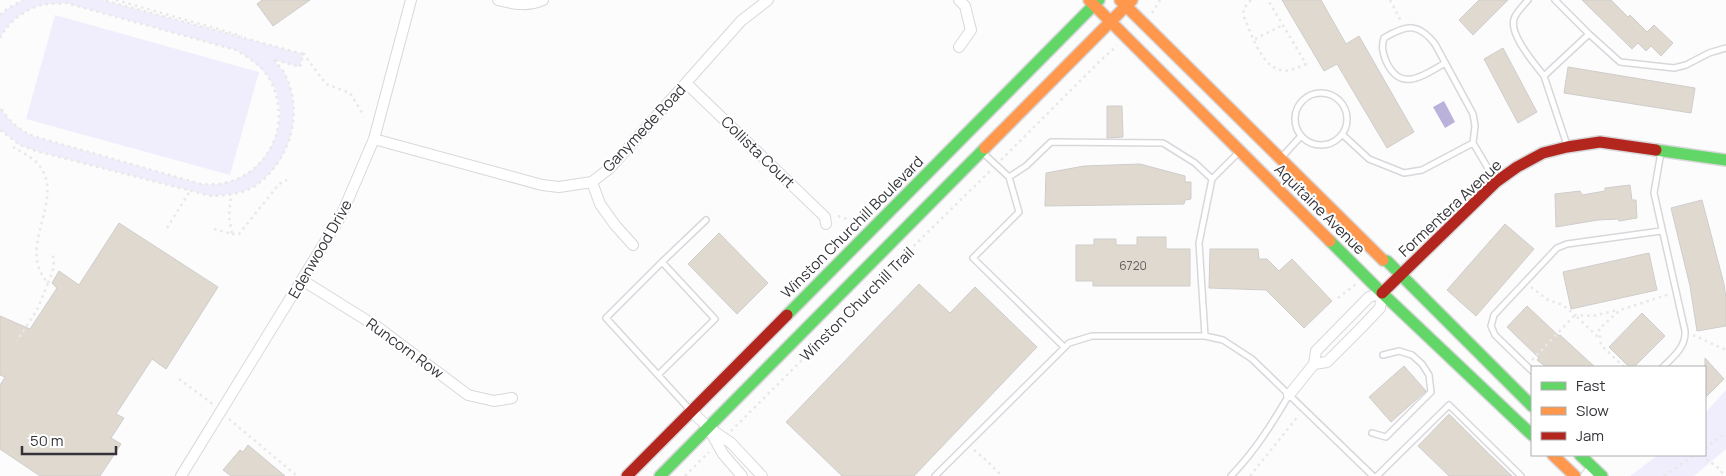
<svg xmlns="http://www.w3.org/2000/svg" width="1726" height="476" viewBox="0 0 1726 476" font-family="Manrope,sans-serif">
<rect width="100%" height="100%" fill="#fcfcfd"/>
<path fill="#f0eefc" d="M23 0H103L303 54 300 67 274 60C277 64 281 68 284 72 304 109 292 158 259 183 246 194 227 195 211 196L36 151 20 145 0 130V107C8 120 19 130 33 136L201 184C208 184 217 185 224 183 269 174 297 116 268 77 259 65 249 58 236 50L66 3C58 4 50 3 42 5 25 9 8 22 0 38V15L7 9Z
M55 15 259 72 230 175 26 119Z
M1726 390V449L1694 476H1630L1658 455H1705V413Z"/>
<path fill="#bab2da" d="M1444 101 1455 122 1445 128 1433 107Z"/>
<path fill="#e0d9cf" stroke="#cfcdcc" d="M262 0H310L273 26 257 4Z
M1282 0H1321L1346 44 1359 36 1414 132 1387 148 1337 64 1324 71Z
M1479 0H1508L1473 35 1459 20Z
M1582 0H1611L1628 17 1630 15 1647 32 1654 25 1673 43 1661 56 1651 46 1646 51 1638 43 1632 49Z
M1503 48 1537 112 1518 123 1484 59Z
M1568 67 1695 88 1691 113 1564 93Z
M1107 106H1122L1123 137 1107 138Z
M1140 164 1185 176V182H1191V199L1185 200 1184 204 1045 206 1046 173 1084 166Z
M1630 185 1632 200H1636L1637 218 1619 221 1618 219 1598 220 1556 227 1555 194 1580 191 1582 195 1605 191V188Z
M1702 200 1724 284 1726 299V326L1697 331 1690 286 1671 208Z
M119 223 218 287 166 369 152 359 116 414 124 418 111 438 121 444 100 476H40L0 449V385L5 377 0 375V316L30 329 57 288 52 283 59 271 79 285Z
M1505 224 1534 249 1476 316 1447 290Z
M719 233 768 283 737 314 688 264Z
M1137 237H1166V249H1190V286H1093V281H1076V245H1094V239H1116V245H1137Z
M1210 249H1258L1259 259H1267L1279 271 1292 259 1332 301 1304 328 1266 290 1209 288Z
M1649 253 1657 290 1571 309 1563 272Z
M919 284 950 313 975 287 1037 347 914 476H842L786 422Z
M1527 306 1559 336 1560 335 1595 367H1546L1537 360 1539 358 1507 327Z
M1642 313 1665 336 1634 367H1629L1609 347Z
M1705 358 1724 379 1705 398Z
M1404 366 1426 391 1391 422 1369 397Z
M1449 414 1485 450 1512 476H1449L1418 446Z
M248 445 285 476H231L223 470 240 450 243 452Z"/>
<g fill="none" stroke-linecap="round" stroke-linejoin="round">
<defs>
<path id="lane" d="M1528 0C1524 5 1516 12 1514 19 1509 35 1535 64 1544 76
M1555 0 1589 34
M1445 63C1423 76 1400 93 1386 61 1383 53 1381 47 1384 38 1406 25 1418 22 1435 44L1473 114 1475 126 1473 143
M1295 119a26 26 0 1 1 52 0a26 26 0 1 1-52 0Z
M1343 135 1369 159 1404 173 1422 170 1473 143 1495 180
M1567 145 1544 76 1589 34 1620 62 1674 68 1686 65 1709 53 1726 48
M982 152 1009 177 1026 166 1051 142 1163 143 1195 163 1212 179 1239 152
M1661 152 1654 193 1685 331C1686 347 1674 356 1663 367
M1281 158 1301 136
M1009 177 1019 212 973 258 1064 347
M1205 336 1199 243 1212 179
M1532 371 1495 335 1491 326 1494 315 1557 248 1567 244 1661 231
M658 375 715 319 662 262
M691 411 606 318 662 262 706 220
M1372 433 1386 437 1431 392 1429 375 1422 364 1412 355 1399 351 1383 355
M935 476 1069 343 1092 336H1205L1223 340 1252 359 1373 476
M1231 476C1255 451 1272 424 1289 395
M1377 476 1449 405 1521 476"/>
<path id="street" d="M498 0C514 4 527 7 543 0
M959 47 971 30 965 6 959 0
M686 83 825 217 826 224
M374 139 542 185 559 187 592 182 610 168 741 21 768 0
M592 182 600 204 615 225 633 245
M302 280 379 328 468 395 494 401 512 398
M1289 395 1314 364 1316 351 1369 297 1382 293 1380 308 1360 329 1327 362 1314 364
M691 411 709 428 731 443 762 476
M709 429 723 454 742 476
M181 476 341 216 374 139 411 0
M1586 476 1593 467"/>
<path id="fast" d="M1656 150 1726 160
M1330 241 1382 293 1532 435
M1383 260 1387 261 1532 406
M787 315 1099 0
M1580 455 1602 476
M660 476 985 148"/>
<path id="slow" d="M1089 0 1330 241
M1120 0 1383 260
M985 148 1132 0
M1553 455 1575 476"/>
<path id="jam" d="M1382 293 1496 182 1517 167 1543 153 1567 147 1600 142 1656 150
M627 476 787 315"/>
</defs>
<use href="#lane" stroke="#d8d7db" stroke-width="8"/>
<use href="#street" stroke="#d8d7db" stroke-width="12"/>
<use href="#fast" stroke="#d8d7db" stroke-width="14"/>
<use href="#slow" stroke="#d8d7db" stroke-width="14"/>
<use href="#jam" stroke="#d8d7db" stroke-width="14"/>
<path stroke="#e8e8e8" stroke-width="2.5" stroke-dasharray="2.5 4" stroke-linecap="butt" d="M116 0 242 36
M1251 0C1246 6 1242 8 1244 17 1252 35 1264 76 1290 70 1296 69 1301 66 1306 64L1268 0
M1390 0 1401 21
M1152 13 1160 0
M0 15 7 9 23 0
M0 38C8 22 25 9 42 5 50 3 58 4 66 3L236 50C249 58 263 66 270 80 292 122 271 173 224 183 217 185 208 184 201 184L33 136C19 130 8 120 0 107
M1255 39 1283 25
M303 53 326 84 350 93 364 116
M0 130 20 145 36 151 211 196C227 195 246 194 259 183 291 158 305 108 283 71 281 67 276 63 273 59L300 67 303 54 103 0
M13 147C20 151 30 156 36 162 70 196 14 246 48 283L37 310 17 341
M1001 160 1101 60 1117 46
M838 216 850 220
M167 228 190 191
M214 229 232 234 229 216 231 195
M232 234H239L279 184 287 180
M48 283 54 267 53 255
M1531 287 1548 300 1563 305 1575 315 1593 316 1618 310
M1338 298 1356 284
M1693 335 1726 350
M1532 360 1575 315 1599 338
M1624 367 1601 345 1599 329 1620 310 1670 294
M179 379 214 405
M229 419 297 476
M731 431 853 309 868 291 990 171
M1705 448 1726 433
M974 450 986 460 1002 476
M1701 455 1721 470 1723 476
M685 476 709 452
M1250 476 1299 415
M1664 476 1694 455"/>
<use href="#lane" stroke="#fff" stroke-width="5"/>
<use href="#street" stroke="#fff" stroke-width="10"/>
<use href="#fast" stroke="#63d668" stroke-width="11"/>
<use href="#slow" stroke="#ff974d" stroke-width="11"/>
<use href="#jam" stroke="#b3261e" stroke-width="11"/>
</g>
<g text-anchor="middle" dominant-baseline="central" stroke-width="4" stroke-linejoin="round" paint-order="stroke">
<g font-size="12" fill="#5f5c5e">
<text x="1133" y="265">6720</text>
</g>
<g font-size="15" fill="#343339" stroke="#fff">
<text transform="translate(644 128) rotate(-47)">Ganymede Road</text>
<text transform="translate(758 152) rotate(44)">Collista Court</text>
<text transform="translate(1450 208) rotate(-43)">Formentera Avenue</text>
<text transform="translate(1320 209) rotate(45)">Aquitaine Avenue</text>
<text transform="translate(852 227) rotate(-45)">Winston Churchill Boulevard</text>
<text transform="translate(320 249) rotate(-60)">Edenwood Drive</text>
<text transform="translate(857 304) rotate(-45)">Winston Churchill Trail</text>
<text transform="translate(405 348) rotate(36)">Runcorn Row</text>
</g>
</g>
<rect x="1531" y="366" width="175" height="90" fill="#ffffff" stroke="#aeadb0"/>
<rect x="1541" y="382" width="25" height="8" fill="#63d668" stroke="#aeadb0"/>
<text x="1576" y="391" font-size="15" fill="#343339">Fast</text>
<rect x="1541" y="407" width="25" height="8" fill="#ff974d" stroke="#aeadb0"/>
<text x="1576" y="416" font-size="15" fill="#343339">Slow</text>
<rect x="1541" y="432" width="25" height="8" fill="#b3261e" stroke="#aeadb0"/>
<text x="1576" y="441" font-size="15" fill="#343339">Jam</text>
<path d="M22 446v8h94v-8" fill="none" stroke="#343339" stroke-width="2.5"/>
<text x="30" y="446" font-size="15" fill="#343339" stroke="#ffffff" stroke-width="4" paint-order="stroke">50 m</text>
</svg>
